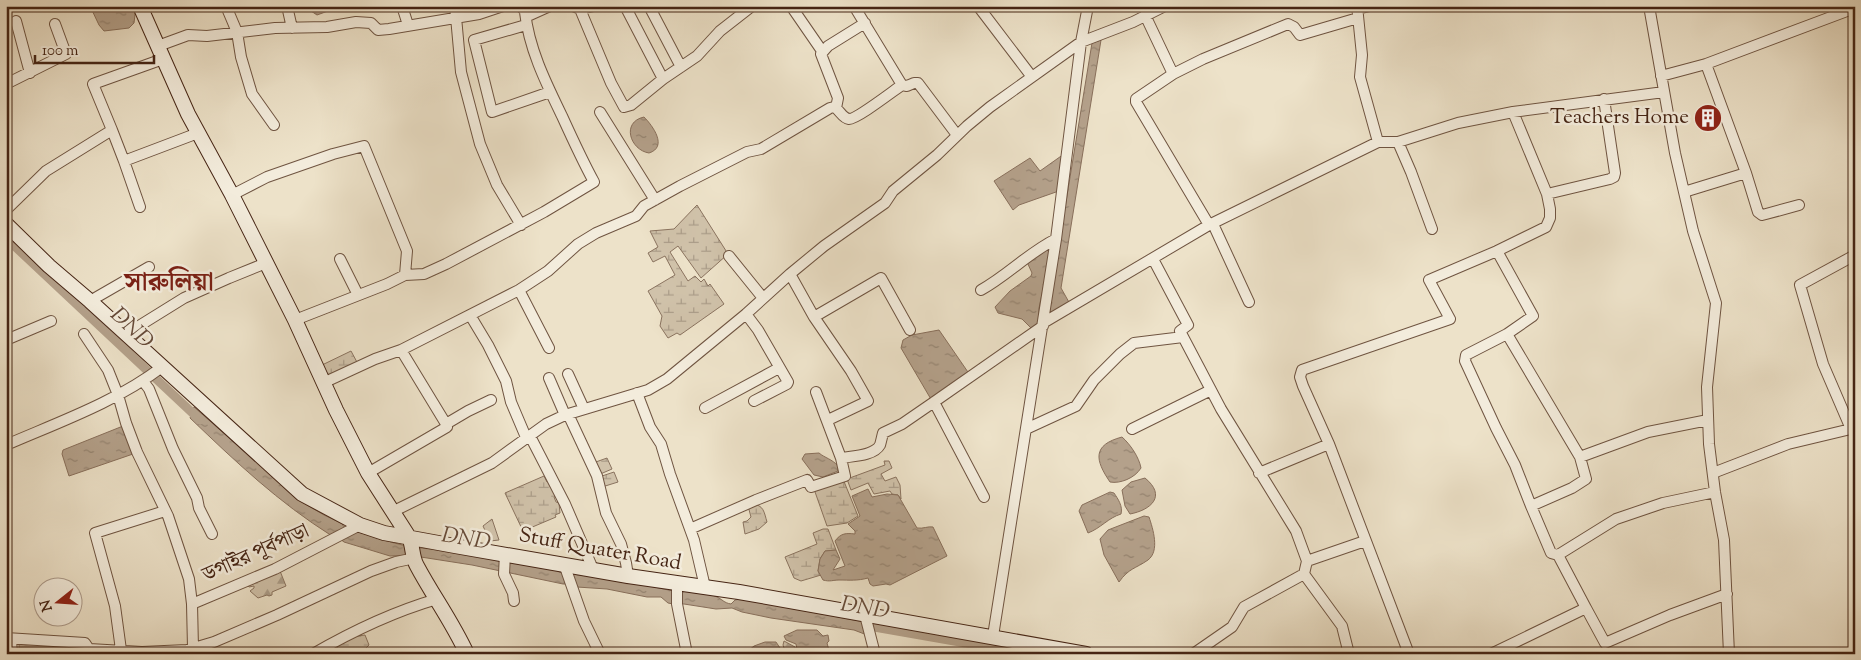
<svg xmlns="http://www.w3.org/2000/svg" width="1861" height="660" viewBox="0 0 1861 660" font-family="'Sorts Mill Goudy','Noto Serif Bengali',serif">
<defs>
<pattern id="forest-firs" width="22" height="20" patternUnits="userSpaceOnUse" patternTransform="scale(1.25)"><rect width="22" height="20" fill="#d0c2aa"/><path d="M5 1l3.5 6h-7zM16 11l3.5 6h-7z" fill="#ab9d89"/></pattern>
<pattern id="wetland-marsh" width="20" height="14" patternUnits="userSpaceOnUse" patternTransform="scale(1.25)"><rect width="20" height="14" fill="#d0c2aa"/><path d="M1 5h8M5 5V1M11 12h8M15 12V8" fill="none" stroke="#ab9d89"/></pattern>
<pattern id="water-ripples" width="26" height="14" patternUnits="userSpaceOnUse" patternTransform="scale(1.25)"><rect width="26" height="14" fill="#b4a18b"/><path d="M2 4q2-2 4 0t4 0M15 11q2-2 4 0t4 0" fill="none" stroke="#948370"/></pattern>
</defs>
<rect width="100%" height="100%" fill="#ede2c9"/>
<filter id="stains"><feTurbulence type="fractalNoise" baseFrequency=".004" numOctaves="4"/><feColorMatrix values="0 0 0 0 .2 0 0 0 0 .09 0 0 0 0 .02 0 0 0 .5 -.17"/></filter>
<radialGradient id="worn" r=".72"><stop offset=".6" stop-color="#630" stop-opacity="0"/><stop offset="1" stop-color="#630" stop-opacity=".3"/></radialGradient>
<path fill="url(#forest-firs)" stroke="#8a735f" d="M492 519 499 540 490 541 483 526Z
M280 571 286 586 272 592V595L269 596 267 595 258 598 250 591 254 588V586L249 587 246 584Z
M784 641 795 647 796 654H786L783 645Z"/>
<path fill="url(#wetland-marsh)" stroke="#8a735f" d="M697 205 728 254 701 278 678 246 670 252 688 281 695 276 701 282 704 279 708 286 710 284 724 304 680 335 677 333 668 338 660 326 662 316 648 291 675 275 665 256 653 262 648 253 658 247 650 231 674 229Z
M351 351 358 364 327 379 320 366Z
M607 458 612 469 598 475 593 463Z
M884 461H889L892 468 881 474 885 481 896 477 900 485 901 499 898 495 892 494 890 491 874 494 868 483 851 490 847 479 885 465Z
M614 472 618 482 602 487 599 477Z
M544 476 547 482 551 480 559 494 554 497 556 502 559 503 560 513 555 515 556 517 523 531 505 493Z
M843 479 858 516 847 523 827 526 814 489Z
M752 504C764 505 764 512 767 522L759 529 745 534 743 522 747 521 751 517 748 506Z
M823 529H828L836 550 825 551 820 559 818 571 821 575 801 581 794 578 785 557 817 544 813 533Z
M365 635 369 645 366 648 373 654H339L337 646 357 636Z"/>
<path fill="url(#water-ripples)" stroke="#886f5b" d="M90 6H136L134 23 129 28 104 31 99 25Z
M309 6H328V11L317 15 311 11Z
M1101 40 1061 288 1070 304 1049 315 1064 214 1092 43Z
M644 117C653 126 668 147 649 153 630 150 621 122 644 117Z
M1064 154 1060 188 1056 192 1019 205 1013 210 994 181 1030 158 1040 171Z
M1048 247 1050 248V256L1039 308 1038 326 1032 329 1022 319 998 313 995 307 1010 291 1031 276 1032 273 1027 262Z
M939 330 970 375 932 401 901 348 903 340 912 335Z
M194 407 302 502 324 515 343 524V526C352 531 359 532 369 535 392 543 412 549 437 549L555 569 559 572 573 573 641 584 682 593 685 591C695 592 708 592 717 597 722 599 724 603 731 604L735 600 741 599 865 622 867 635 854 630 771 618 742 612 732 608 716 609 684 604H673L668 603 661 597H647L607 589 577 587 573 584H563L472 565 408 555 390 556 344 542 335 535 332 536C278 502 236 462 190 418Z
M123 426 133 454 69 476 62 454 63 450Z
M1122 437C1130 444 1139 457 1141 468 1135 478 1120 484 1110 482 1095 460 1092 445 1122 437Z
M819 453C825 458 832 459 838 466V471L823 477 814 475 802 459 805 454Z
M1145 478C1167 496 1151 510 1130 514L1125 506 1122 490 1131 482Z
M868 489 872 497 887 494 898 495 917 528C923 529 928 526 933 527L947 556 890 585 886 584 873 586 870 584 868 578C857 581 850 580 839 580 833 580 830 582 823 580L818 571 820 559 825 551 836 550 840 559 833 570 845 566 835 541C841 533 846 533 855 534V531L848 524 860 516 852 496Z
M1110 492 1114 493C1118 499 1123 506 1121 514 1108 518 1101 528 1088 533L1079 511 1082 505Z
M1144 516 1149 517C1153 529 1160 551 1148 560 1135 569 1129 568 1119 582L1104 555 1100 539 1108 530Z
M797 630H817L823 636 828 635 829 641 827 643 830 654H798L796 644 786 640 784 636Z
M765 642H776L784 654H747L748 651 754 646Z
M19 644H66V654H19Z"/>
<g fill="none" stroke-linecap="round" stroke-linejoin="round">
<path stroke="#b4a18b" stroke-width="9" d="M6 238 200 420
M863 625 1028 654"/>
<defs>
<path id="street" d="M226 6 237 32 241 57 252 94 274 125
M287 6 292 28
M402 6 408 25
M455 6 461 72 480 144 497 185 521 225
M573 6 580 9 594 6
M625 6 663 79 697 56 720 31 752 6
M649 6 681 67
M791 6 822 51
M978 6 1032 77
M1357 6 1362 55 1360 77 1378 142
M1649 6 1675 153 1693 231 1716 303 1707 387 1709 444 1715 492 1724 540 1729 654
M521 7 530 15 550 6
M580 9 611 83 624 107 631 105 663 79
M1357 9 1370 6
M1145 15 1173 74
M16 21 30 73
M526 25 474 40 492 112 550 92
M158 46 188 35 207 36 275 28 327 27 356 22 371 23 378 30 389 29 479 14 503 6
M1706 64 1746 173 1758 212 1762 215 1766 214 1799 205
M1661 76 1706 64 1855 8
M6 84 66 54 55 24
M902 85 907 86 914 83H918L957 135
M836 108 838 98 821 54 828 46 865 23
M600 112 655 200
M1513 112 1547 194 1550 209V218L1546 227 1497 251 1533 316 1507 334 1466 355 1465 361 1496 428 1515 465 1531 506 1551 553 1558 555
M112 130 93 84 163 59
M1398 142 1411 172 1432 229
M124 161 140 207
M1684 192 1746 173
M1547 194 1610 179 1614 177 1615 173 1604 99
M232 195 267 177 333 154 364 146 407 251 405 275
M6 210 46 171 112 130 124 161 198 133
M1213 224 1249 302
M1209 225 1136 102V99L1173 74 1203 59 1288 24 1294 27 1300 35 1358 18
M729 256 763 298
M340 259 358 295
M1153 259 1188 325 1180 331 1221 409 1296 531 1307 561 1304 574 1342 626 1349 654
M790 274 814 317 881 278 910 330
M519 290 549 348
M981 290C1008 275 1028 253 1056 239
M90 301 149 267
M746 314 758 330 788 382 787 384 754 401
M470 315 488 345 506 381 511 402 525 435 530 436 565 504 593 569
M814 317 851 371 868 401 828 420
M295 320 387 284 405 275 424 274 446 264 544 212 594 182C582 160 572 138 562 116 546 83 529 49 525 12
M1043 323 1209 225 1378 142H1398L1458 123 1513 112 1664 92
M84 334 108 370 118 395 126 423 137 452 168 516 189 579 192 604 193 648
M126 334 184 298 229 278 266 263
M1507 334 1580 457
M6 340 51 321
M401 350 446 424
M568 374 584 409
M549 378 565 415
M143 381 149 389 173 449 197 498 199 508 212 534
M323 383 375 359 401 350 519 290 548 271 578 244 596 233 636 216 644 206 680 186 747 152 761 149 830 108 834 107C840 110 842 118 849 119 857 119 893 91 902 85L854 6
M637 393 650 427 661 444 670 474 694 540 705 587
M934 402 984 497
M705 408 779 368
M568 414 597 476 606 513 621 544 626 563 628 576
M1026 429 1076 406 1094 380 1120 354 1134 343 1183 337
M1132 429 1211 390
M1851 429 1823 364 1800 285 1855 255
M6 445C59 422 116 402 162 367
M841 458C852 456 874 456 880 445 881 442 882 437 883 433L902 424 934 402 1043 326
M368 473 447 427 446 424 468 411 491 400
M1259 473 1329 444
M1713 473 1788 444 1855 428
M1531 506 1572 488 1586 479 1580 457 1648 432 1708 420
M392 512 492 463 546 424 565 415 648 390 667 379 746 314 790 274 824 246 885 203 893 191 937 155 967 126 990 107 1081 42 1133 22 1165 6
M690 529 756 500 807 480 811 487 845 476 841 458 816 392
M505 554 504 574 513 593 514 601
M1307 561 1365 541
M564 564 584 621 600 654
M677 584V604L687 654
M192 604 275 569 360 525
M1586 608 1605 643 1670 615 1727 594
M865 615 875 654
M993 636 1056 239 1081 42 1088 6
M6 638 85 643 89 649 142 652 187 650 214 642 277 615 371 571 396 562 415 558
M11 639 12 654
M121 650 115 606 95 533 165 511
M313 654C351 632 396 611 437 599
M617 654H620
M1017 654 1024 642
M1193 654 1232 627 1244 607 1304 574
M1409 654 1329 444 1303 386 1300 377 1302 370 1450 319 1429 280 1497 251
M1491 654 1586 608 1558 555 1616 519 1663 503 1715 492"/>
<path id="secondary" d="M140 6 188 114 232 195 295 320 336 410 368 473 409 537C413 546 412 558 417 566 433 596 453 623 467 654
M6 224 49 266 90 301 302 494 360 525 384 533 455 546 628 576 739 592 1086 654"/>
</defs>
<use href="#street" stroke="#6f5441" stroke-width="12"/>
<use href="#secondary" stroke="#452414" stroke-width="16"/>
<use href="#street" stroke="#f3ecdc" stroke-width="10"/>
<use href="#secondary" stroke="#f3ecdc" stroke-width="14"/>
</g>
<defs>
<symbol id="building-disc" viewBox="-11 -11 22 22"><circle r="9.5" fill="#8f2418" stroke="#f3ecdc"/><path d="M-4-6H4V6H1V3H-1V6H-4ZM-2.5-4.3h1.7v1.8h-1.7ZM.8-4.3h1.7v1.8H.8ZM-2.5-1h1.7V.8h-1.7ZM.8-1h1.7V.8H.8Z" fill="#fff"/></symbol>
</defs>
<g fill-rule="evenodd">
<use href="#building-disc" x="1692" y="102" width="32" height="32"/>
</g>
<g text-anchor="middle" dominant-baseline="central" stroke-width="5" stroke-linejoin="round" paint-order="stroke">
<g font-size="21" fill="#452414" stroke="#f3ecdc" text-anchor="end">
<text x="1689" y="118">Teachers Home</text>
</g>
<g font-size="21" fill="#452414" stroke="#f3ecdc">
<text transform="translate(600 550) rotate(10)">Stuff Quater Road</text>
<text transform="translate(256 554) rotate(-24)">ডগাইর পূর্বপাড়া</text>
</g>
<g font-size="22" font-style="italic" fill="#664a38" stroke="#f3ecdc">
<text transform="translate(131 329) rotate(43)">DND</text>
<text transform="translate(466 540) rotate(9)">DND</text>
<text transform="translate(865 609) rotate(9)">DND</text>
</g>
<g font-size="26" font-weight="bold" fill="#7a1f14" stroke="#f3ecdc">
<text x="169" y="283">সারুলিয়া</text>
</g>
</g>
<rect width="1861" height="660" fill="none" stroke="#ede2c9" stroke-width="25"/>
<rect x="8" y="8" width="1846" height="645" fill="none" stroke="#452414" stroke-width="2.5"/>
<rect x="12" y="12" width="1836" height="635" fill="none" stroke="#452414"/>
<g transform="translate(58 602) rotate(253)"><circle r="24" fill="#f3ecdc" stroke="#ad9c8c"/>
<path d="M0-4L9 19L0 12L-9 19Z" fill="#8f2418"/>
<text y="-8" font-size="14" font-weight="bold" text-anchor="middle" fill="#452414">N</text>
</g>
<path d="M35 55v8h119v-8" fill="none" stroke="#452414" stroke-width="2.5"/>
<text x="42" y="55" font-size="15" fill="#452414" stroke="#f3ecdc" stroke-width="4" paint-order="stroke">100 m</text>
<rect width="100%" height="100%" filter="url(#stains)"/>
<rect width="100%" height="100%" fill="url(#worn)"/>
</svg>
